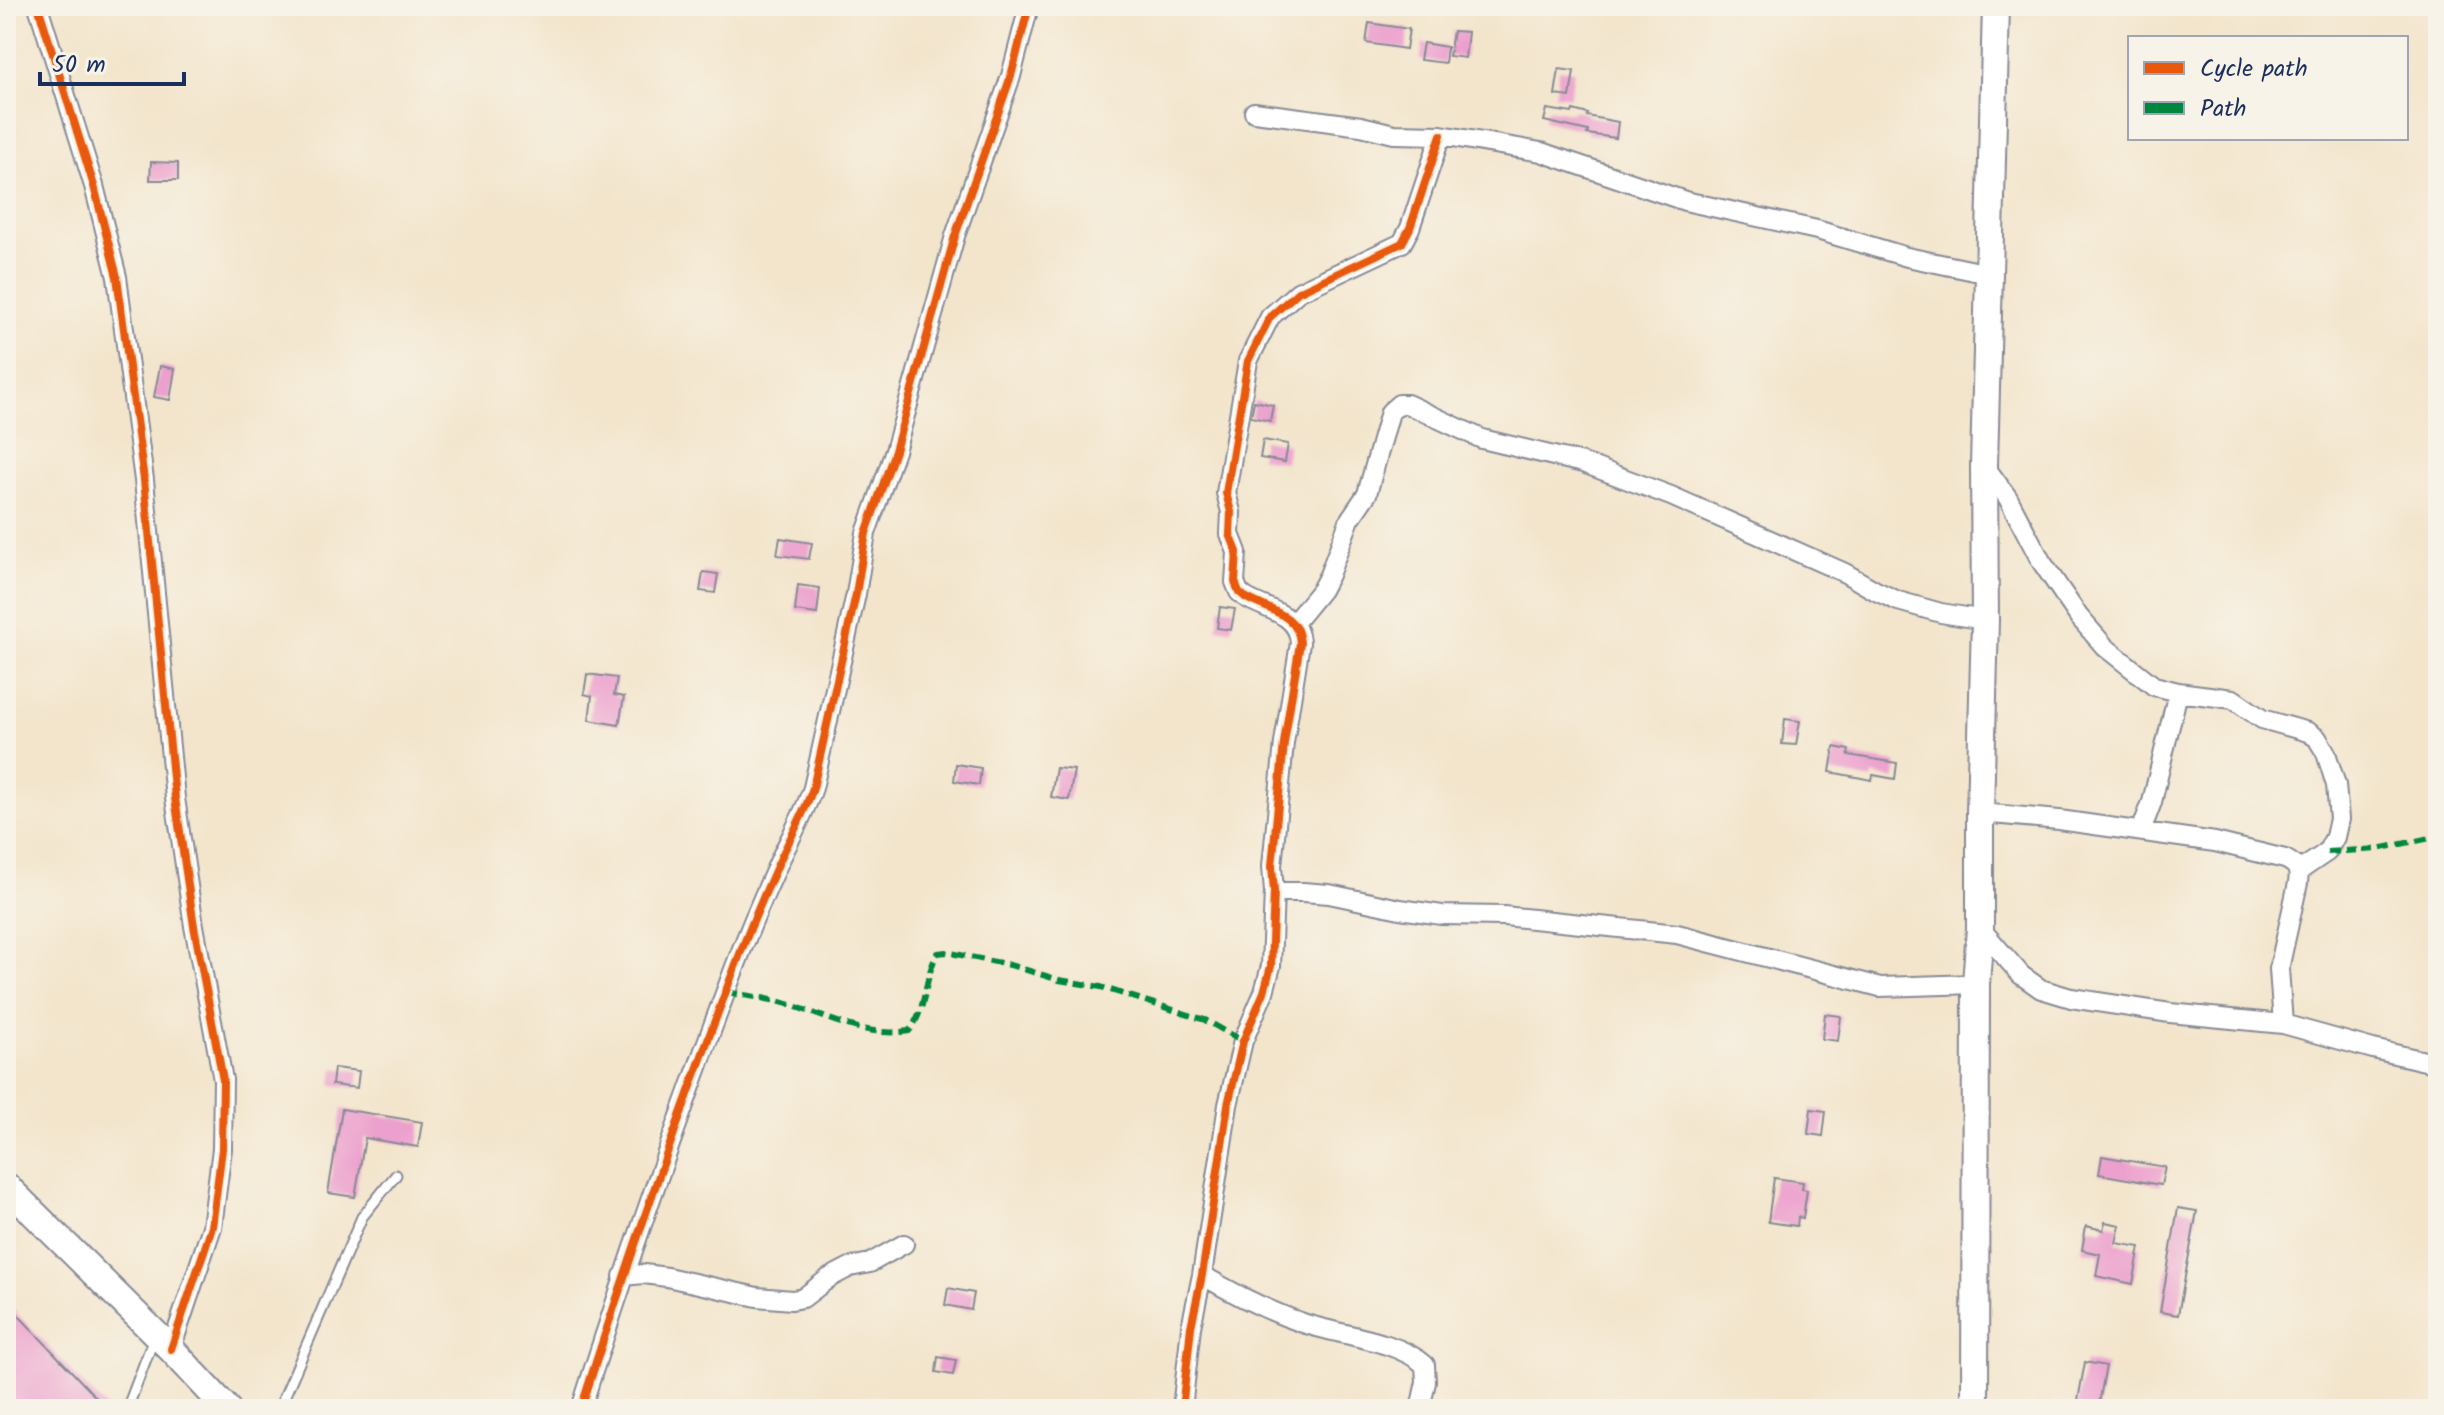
<svg xmlns="http://www.w3.org/2000/svg" width="2444" height="1415" viewBox="0 0 2444 1415" font-family="Kalam,sans-serif">
<rect width="100%" height="100%" fill="#f7f3e8"/>
<filter id="ink" filterUnits="userSpaceOnUse"><feTurbulence type="fractalNoise" baseFrequency=".0125" numOctaves="2"/><feDisplacementMap in="SourceGraphic" scale="16" xChannelSelector="R" yChannelSelector="G"/><feConvolveMatrix kernelMatrix="1 2 1 2 8 2 1 2 1" color-interpolation-filters="sRGB"/></filter>
<filter id="wash" filterUnits="userSpaceOnUse"><feTurbulence type="fractalNoise" baseFrequency=".006" numOctaves="4" result="noise"/><feDisplacementMap in="SourceGraphic" scale="32" xChannelSelector="R" yChannelSelector="G"/><feGaussianBlur stdDeviation="1.8" result="paint"/><feColorMatrix in="noise" values="0 0 0 0 0 0 0 0 0 0 0 0 0 0 0 0 0 1.4 0 .05"/><feComposite in="paint" operator="in"/></filter>
<g filter="url(#wash)">
<rect width="100%" height="100%" fill="#f3e5cc"/>
<g id="blocks">
<path fill="#eca0cd" d="M1369 23 1409 29 1406 49 1366 43Z
M1453 31 1468 32 1465 58 1449 56Z
M1423 43 1447 47 1445 63 1420 60Z
M1559 69 1574 71 1570 97 1555 95Z
M1547 109 1572 113 1573 110 1588 114 1587 116 1618 122 1616 138 1587 134 1588 131 1544 121Z
M151 162 178 163V180H150Z
M160 366 175 369 170 400 154 397Z
M1254 401 1273 405 1270 421 1251 417Z
M1263 440 1288 444 1285 462 1260 458Z
M780 538 812 543 809 559 777 555Z
M703 572 718 574 715 593 700 591Z
M798 585 820 588 817 614 795 611Z
M1220 607 1235 609 1231 630 1217 628Z
M587 674 617 678 614 695 624 697 619 725 589 720 592 696 584 694Z
M1785 719 1800 721 1796 745 1782 744Z
M1834 747 1849 750 1848 755 1897 763 1895 779 1873 775 1872 780 1830 772Z
M956 764 981 768 979 785 954 781Z
M1056 768 1074 770 1069 800 1051 797Z
M1825 1014 1841 1016 1838 1041 1822 1039Z
M334 1068 359 1071 357 1088 332 1085Z
M342 1109 422 1122 418 1147 365 1138 355 1197 328 1193Z
M1811 1109 1826 1111 1823 1136 1808 1134Z
M2102 1156 2165 1167 2161 1185 2099 1174Z
M1774 1178 1803 1182 1802 1189 1807 1190 1803 1218 1798 1217 1797 1226 1768 1222Z
M2178 1208 2197 1211 2178 1315 2160 1312Z
M2105 1222 2120 1225 2116 1243 2140 1247 2133 1284 2096 1276 2100 1254 2082 1250 2086 1226 2103 1230Z
M948 1288 974 1293 971 1310 945 1305Z
M6 1302 107 1409H6Z
M938 1357 956 1360 953 1375 936 1372Z
M2085 1362 2106 1366 2098 1409 2077 1406Z"/>
</g>
</g>
<g filter="url(#ink)">
<use href="#blocks" fill-opacity="0" stroke="#878a95" stroke-width="2"/>
<g fill="none" stroke-linecap="round" stroke-linejoin="round">
<defs>
<path id="service" d="M127 1409 154 1338
M279 1409 362 1217 396 1175"/>
<path id="minor" d="M38 6 94 186 117 277 144 480 175 798 194 926 223 1080 222 1149 212 1227 171 1349
M1254 112 1361 126 1394 134 1441 135 1541 152 1685 201 1817 230 1907 257 1989 274
M1984 465 2008 498 2041 561 2079 617 2105 647 2154 686 2178 692 2233 699 2262 719 2308 732 2317 738 2326 753 2336 785 2339 819 2335 837 2327 852 2299 871
M1294 623 1321 590 1329 575 1350 519 1367 494 1390 412 1399 404H1407L1482 439 1583 463 1671 496 1845 573 1876 591 1898 601 1941 613 1985 620
M1980 813 2059 820 2215 842 2285 859C2297 865 2300 869 2298 883L2279 969 2283 1024
M2141 831 2152 802 2178 692
M1274 892H1303L1329 894 1400 909 1442 915 1504 916 1677 934 1880 987 1976 984
M1980 928 2021 975 2041 989 2071 998 2170 1013 2283 1024 2373 1049 2438 1064
M1202 1275C1234 1294 1268 1311 1303 1323 1339 1335 1397 1340 1425 1365L1426 1382 1420 1409
M623 1276 644 1274 667 1277 757 1297 792 1300 803 1298 829 1278 850 1267 870 1263 904 1244
M581 1409C628 1260 680 1113 735 967 747 935 761 902 775 871 787 843 803 817 813 788L856 594 866 533 895 451 955 236 1011 76 1029 6
M1182 1409 1191 1327 1202 1275 1228 1105 1243 1041 1264 992 1271 966 1274 892 1272 866 1284 743 1300 643C1299 613 1266 610 1245 597L1239 592 1235 582 1237 552 1230 534 1231 512 1226 493 1248 361 1270 317 1298 292 1402 243 1410 228 1441 135"/>
<path id="secondary" d="M6 1186 171 1349 227 1409
M1975 1409 1976 984 1980 928V813L1985 620 1984 465 1996 6"/>
</defs>
<use href="#service" stroke="#878a95" stroke-width="13"/>
<use href="#minor" stroke="#878a95" stroke-width="22"/>
<use href="#secondary" stroke="#878a95" stroke-width="30"/>
<use href="#service" stroke="#fff" stroke-width="9"/>
<use href="#minor" stroke="#fff" stroke-width="18"/>
<use href="#secondary" stroke="#fff" stroke-width="26"/>
<path stroke="#00873e" stroke-width="6" stroke-dasharray="12 6" stroke-linecap="butt" d="M2327 852 2378 849 2430 838 2438 841
M726 992C747 996 768 998 788 1004 827 1017 867 1038 909 1031 928 1008 923 978 938 953L946 952 1010 965 1059 980 1101 987 1205 1020 1243 1041"/>
<defs>
<path id="cycleway" d="M38 6 94 186 117 277 144 480 175 798 194 926 223 1080 222 1149 212 1227 171 1349
M581 1409C628 1260 680 1113 735 967 747 935 761 902 775 871 787 843 803 817 813 788L856 594 866 533 895 451 955 236 1011 76 1029 6
M1182 1409 1191 1327 1202 1275 1228 1105 1243 1041 1264 992 1271 966 1274 892 1272 866 1284 743 1300 643C1299 613 1266 610 1245 597L1239 592 1235 582 1237 552 1230 534 1231 512 1226 493 1248 361 1270 317 1298 292 1402 243 1410 228 1441 135"/>
</defs>
<use href="#cycleway" stroke="#f7f3e8" stroke-width="13"/>
<use href="#cycleway" stroke="#e8590c" stroke-width="8"/>
</g>
</g>
<rect width="2444" height="1415" fill="none" stroke="#f7f3e8" stroke-width="32"/>
<rect x="2128" y="36" width="280" height="104" fill="#f7f3e8" stroke="#9fa5b1" stroke-width="2"/>
<rect x="2144" y="62" width="40" height="12" fill="#e8590c" stroke="#9fa5b1" stroke-width="2"/>
<text x="2200" y="76" font-size="24" fill="#1b2f5e">Cycle path</text>
<rect x="2144" y="102" width="40" height="12" fill="#00873e" stroke="#9fa5b1" stroke-width="2"/>
<text x="2200" y="116" font-size="24" fill="#1b2f5e">Path</text>
<path d="M40 72v12h144v-12" fill="none" stroke="#1b2f5e" stroke-width="4"/>
<text x="52" y="72" font-size="24" fill="#1b2f5e" stroke="#f7f3e8" stroke-width="6" paint-order="stroke">50 m</text>
</svg>
